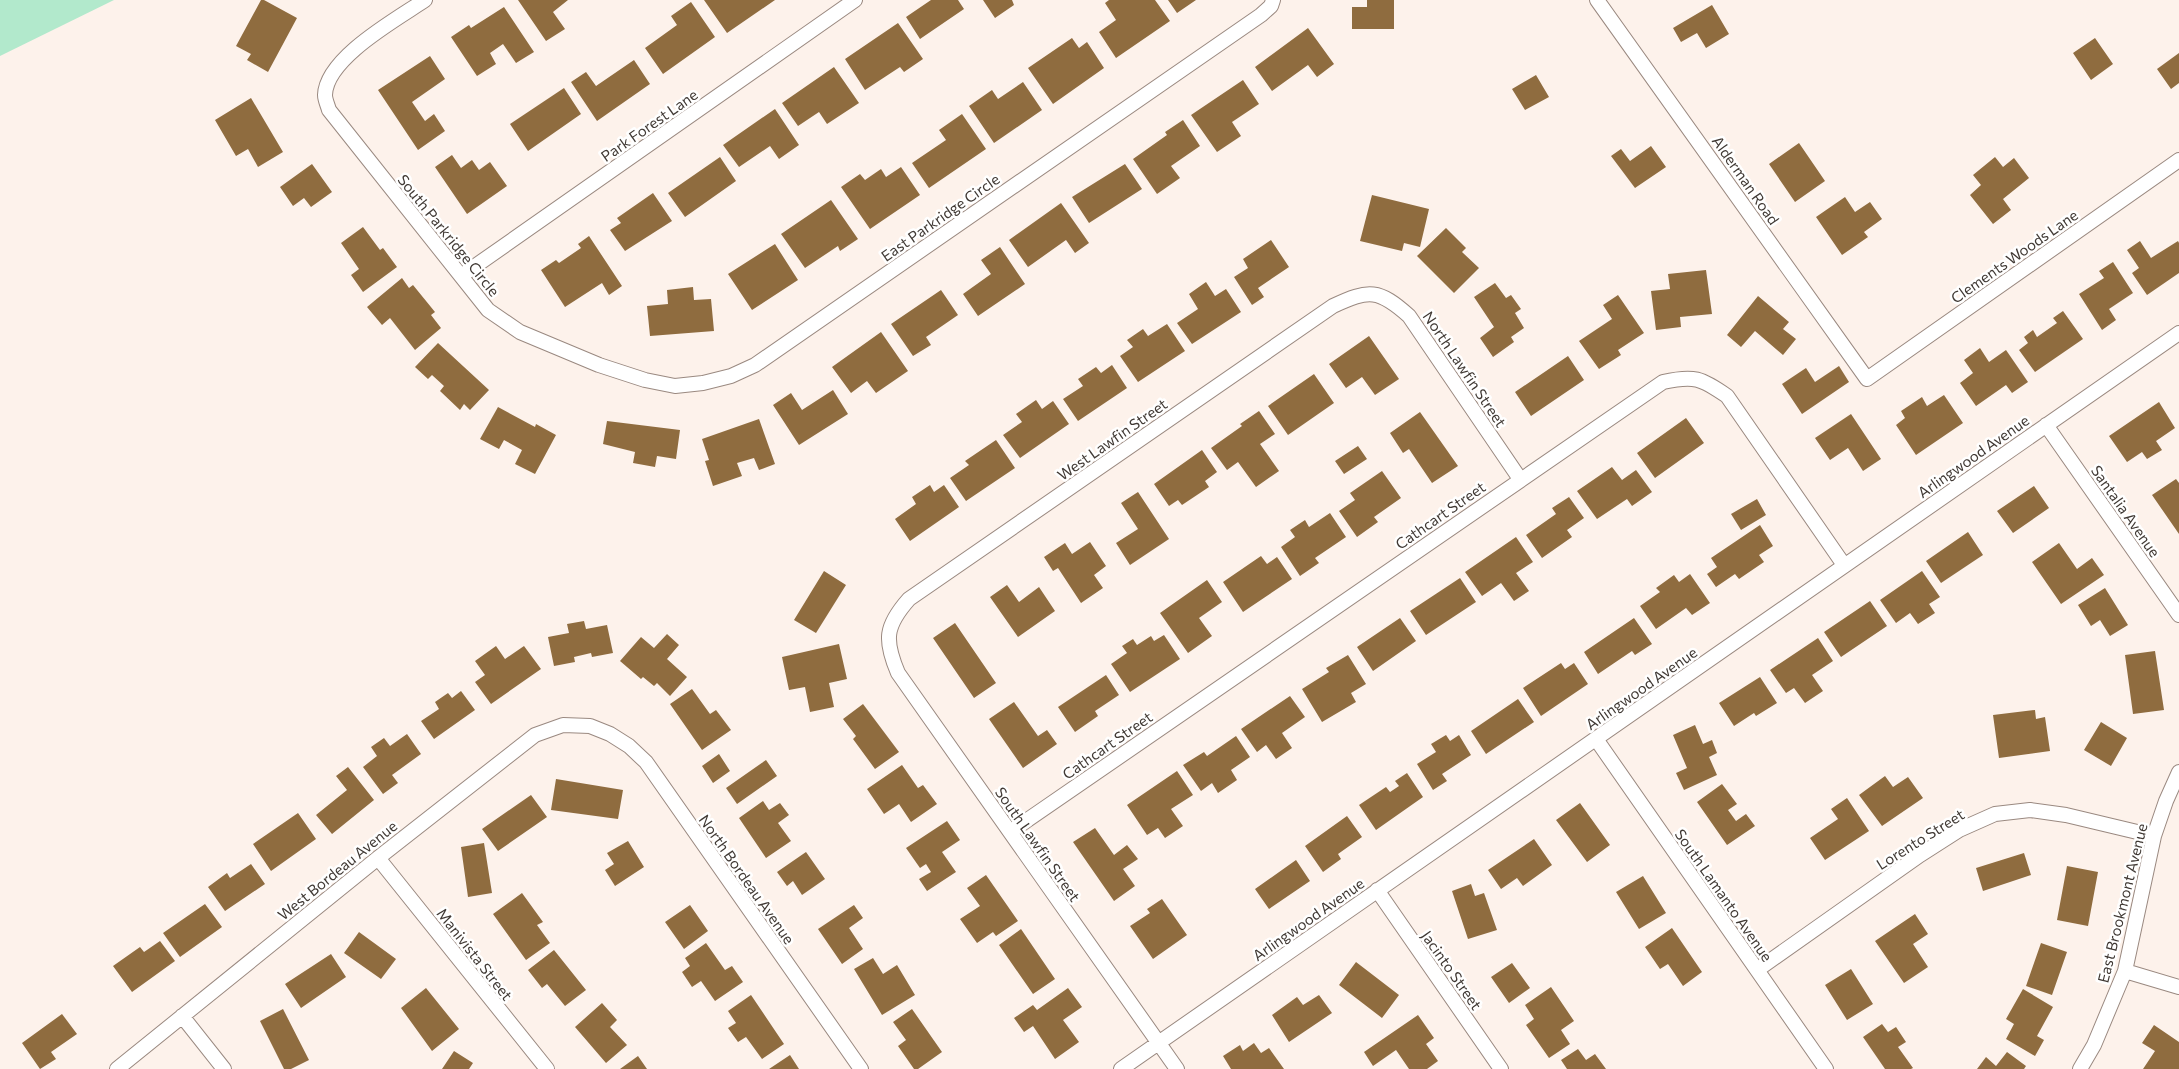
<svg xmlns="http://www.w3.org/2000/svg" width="2179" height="1069" viewBox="0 0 2179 1069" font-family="Commissioner,sans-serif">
<rect width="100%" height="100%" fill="#fdf2eb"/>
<path fill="#b2e9cc" d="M0 0H114L0 56Z"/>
<path fill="#8f6c3f" d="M261 0H264L297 18 268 72 247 60 251 54 236 46Z
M518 0H568L553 12 565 29 546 41Z
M704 0H775L727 33Z
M931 0H958L964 9 920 39 906 17Z
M983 0H1012L1014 5 995 18Z
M1109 0H1155L1170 21 1116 58 1099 32 1116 20 1105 3Z
M1168 0H1196L1177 13Z
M1367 0H1394V29H1352V7H1367Z
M691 2 715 37 663 74 645 48 677 25 671 16Z
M1712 5 1729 34 1706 48 1697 33 1681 42 1673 28Z
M504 7 534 52 516 63 503 44 490 53 496 64 477 76 451 37 469 25 471 28Z
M898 23 923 59 904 72 900 67 865 90 845 59Z
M1308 28 1334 64 1317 77 1308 65 1272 91 1255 67Z
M1072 38 1079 48 1087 42 1104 68 1053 104 1028 68Z
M2095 38 2113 64 2091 80 2073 53Z
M2179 53V83L2171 89 2157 69Z
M430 56 445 79 412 102 425 121 434 114 445 131 418 150 378 90Z
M634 60 650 84 597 121 571 82 586 72 596 86Z
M834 67 859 103 827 124 819 112 798 126 782 103Z
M1536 75 1549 97 1525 110 1512 89Z
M1243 80 1259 104 1232 122 1241 136 1217 152 1191 115Z
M1023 82 1042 110 994 143 969 106 992 90 998 99Z
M564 88 581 114 528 151 510 124Z
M251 98 283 152 258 167 248 149 236 156 215 120Z
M775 109 799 145 779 159 770 146 739 167 723 145Z
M962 114 986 149 929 188 912 163 946 140 939 130Z
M1183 120 1200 146 1171 166 1180 178 1157 194 1133 159 1167 135 1165 132Z
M1799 143 1825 181 1795 202 1769 164Z
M1651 146 1666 167 1635 188 1611 156 1621 149 1630 161Z
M452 155 461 168 472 160 479 170 490 162 507 186 467 214 435 167Z
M720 157 736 181 685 217 668 193Z
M1995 157 2003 167 2014 158 2029 178 2003 199 2011 210 1993 224 1970 195 1981 185 1973 175Z
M312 164 332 192 311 207 304 198 293 206 280 187Z
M1125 164 1142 189 1089 223 1072 197Z
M901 167 920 195 870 229 841 187 860 174 865 180 881 169 886 177Z
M653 193 672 221 625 251 610 230 621 223 617 218Z
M1372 195 1429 209 1420 247 1404 243 1402 251 1360 241Z
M1845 197 1855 212 1870 202 1882 219 1864 232 1868 237 1842 255 1816 217Z
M831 200 858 239 840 251 838 246 805 268 781 234Z
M1061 203 1089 243 1075 253 1066 240 1028 267 1009 240Z
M363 227 380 250 383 248 397 267 363 292 351 275 359 269 341 243Z
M1446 228 1466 248 1462 252 1479 268 1454 293 1417 256Z
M589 236 622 286 609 295 602 283 565 307 541 270 556 260 559 263 581 248 578 244Z
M1271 240 1289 267 1258 288 1264 297 1252 305 1234 277 1248 268 1243 259Z
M2140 241 2151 258 2178 241 2179 243V273L2147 295 2132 273 2139 268 2127 250Z
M775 244 798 280 752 310 728 274Z
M1000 247 1025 284 978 316 963 294 991 274 981 260Z
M2113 262 2133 293 2109 309 2116 320 2102 330 2079 294 2104 278 2099 271Z
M1706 270 1712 314 1680 317 1681 327 1656 330 1651 291 1670 289 1668 274Z
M402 278 409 288 413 285 435 312 431 315 441 328 415 350 390 318 382 325 367 307Z
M1206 282 1215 296 1226 289 1241 312 1192 344 1177 323 1198 309 1189 294Z
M1495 283 1506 298 1511 295 1521 309 1515 313 1524 328 1511 337 1514 342 1493 357 1480 338 1494 327 1474 297Z
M693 287 694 300 711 299 714 331 650 336 647 306 668 304 667 290Z
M941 290 958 315 926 337 931 345 913 356 891 324Z
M1618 295 1644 333 1618 350 1621 355 1599 369 1579 341 1612 319 1603 305Z
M1758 296 1789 322 1783 329 1796 339 1783 355 1755 331 1741 347 1727 335Z
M2063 311 2083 339 2035 372 2019 350 2028 343 2024 337 2033 330 2037 337 2057 323 2053 318Z
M1167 324 1185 351 1138 382 1120 356 1133 347 1127 340 1143 329 1148 336Z
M881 332 908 371 876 393 867 381 851 393 832 367Z
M1369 336 1399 379 1375 395 1362 377 1346 388 1329 364Z
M438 343 489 390 470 410 464 404 460 410 440 391 444 386 432 375 428 379 415 367Z
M1980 348 1989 362 2006 350 2028 382 2012 393 2006 385 1976 406 1960 383 1973 373 1964 360Z
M1568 356 1584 380 1531 416 1515 392Z
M1112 365 1127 388 1078 421 1063 399 1083 386 1078 379 1096 367 1101 373Z
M1839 366 1849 382 1802 414 1782 384 1806 368 1815 382Z
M1314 374 1334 403 1288 435 1268 406Z
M833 390 848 414 799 445 773 405 791 393 802 410Z
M1944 395 1963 423 1916 455 1896 425 1905 418 1901 411 1922 397 1927 406Z
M1036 400 1042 409 1053 401 1069 424 1020 458 1003 435 1022 422 1016 414Z
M2159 402 2175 428 2156 441 2162 450 2147 459 2142 452 2127 462 2109 436Z
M498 407 535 427 536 424 556 435 535 474 515 464 522 450 504 440 499 449 480 439Z
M1259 411 1275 434 1260 444 1279 471 1256 487 1238 462 1227 470 1211 448 1242 426 1240 424Z
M1420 412 1458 466 1432 483 1409 449 1403 453 1390 433Z
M1851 414 1881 459 1863 471 1848 448 1830 460 1815 438Z
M1686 418 1704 443 1655 478 1637 453Z
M759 419 775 464 759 470 754 458 737 463 742 476 713 486 705 461 709 460 702 439Z
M607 421 680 430 676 459 657 456 655 467 633 463 635 452 603 444Z
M996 440 1015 468 966 501 950 478 969 465 965 461Z
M1358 446 1367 459 1344 474 1335 461Z
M1202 450 1217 472 1205 481 1209 487 1182 505 1178 500 1169 506 1154 484Z
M1612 467 1622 480 1636 470 1652 492 1632 506 1627 499 1597 519 1577 491Z
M1382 471 1401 498 1374 517 1378 522 1357 537 1339 511 1355 500 1350 493Z
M2176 479 2179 483V534L2152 495Z
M930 485 934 492 944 485 959 507 910 541 895 519 916 504 912 497Z
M2034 486 2049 508 2013 533 1997 511Z
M1138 492 1169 539 1130 565 1116 543 1138 529 1121 503Z
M1569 497 1584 518 1567 530 1572 537 1542 558 1526 535 1556 514 1552 508Z
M1757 499 1766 515 1741 530 1731 514Z
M1330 513 1346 537 1315 558 1319 563 1300 576 1281 547 1295 537 1290 530 1305 520 1309 527Z
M1760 525 1773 546 1759 555 1764 562 1739 579 1735 574 1716 587 1707 574 1717 567 1711 558Z
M1968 532 1983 555 1941 583 1926 561Z
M1516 537 1533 562 1516 573 1529 591 1514 601 1501 583 1482 596 1465 572Z
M1090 542 1106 566 1094 575 1103 588 1081 603 1058 568 1053 571 1044 557 1065 543 1072 554Z
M2059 543 2077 569 2092 558 2104 575 2061 604 2032 562Z
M1261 556 1267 564 1277 557 1292 579 1243 612 1223 582Z
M824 571 846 585 816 633 794 620Z
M1922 571 1940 597 1929 604 1935 613 1918 624 1910 613 1896 623 1880 600Z
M1690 574 1710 603 1692 615 1686 608 1656 629 1640 606 1660 592 1656 588 1674 575 1679 582Z
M1460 578 1476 602 1426 635 1410 611Z
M1207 580 1222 602 1199 618 1212 636 1188 653 1160 613Z
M1007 585 1019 602 1039 587 1055 611 1018 637 990 597Z
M2105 588 2128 625 2110 636 2100 620 2091 626 2078 605Z
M1870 601 1887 626 1841 657 1824 632Z
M1400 618 1416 641 1373 671 1357 647Z
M1634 618 1652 644 1635 655 1632 651 1598 674 1584 652Z
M584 621 586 629 607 625 613 653 592 657 591 653 574 657 575 662 554 666 548 637 569 633 567 624Z
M955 623 996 683 974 698 933 638Z
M667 634 679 645 667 659 687 677 670 696 657 683 654 686 643 677 641 679 620 661 641 637 654 648Z
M1164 635 1180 659 1130 692 1111 664 1127 653 1122 646 1133 639 1137 645 1151 636 1154 641Z
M1818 638 1833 661 1812 675 1823 691 1805 703 1794 688 1786 693 1770 670Z
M839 644 847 679 829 683 834 707 810 712 805 687 789 690 782 657Z
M496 646 505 659 524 646 541 669 491 704 475 682 485 675 475 661Z
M2155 651 2164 710 2133 714 2125 655Z
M1348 655 1366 684 1351 693 1356 702 1322 722 1302 689 1329 672 1326 668Z
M1561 663 1565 669 1574 663 1588 684 1541 716 1523 688Z
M1106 675 1119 695 1095 711 1098 716 1075 732 1058 707Z
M1760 677 1777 703 1756 716 1754 713 1734 726 1719 703Z
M692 689 710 714 716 710 731 730 702 750 670 704Z
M461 691 475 710 434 739 421 721 439 709 435 702 448 693 452 698Z
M1290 696 1305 717 1282 733 1292 748 1276 759 1266 745 1257 752 1241 729Z
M1518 699 1534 722 1486 754 1471 731Z
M1014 702 1038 736 1047 730 1057 744 1023 768 989 719Z
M863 704 899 752 875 769 853 739 856 736 843 719Z
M2035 710 2036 719 2045 717 2050 751 1999 758 1993 715Z
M2101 722 2127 738 2111 766 2084 750Z
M1695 725 1703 744 1712 740 1717 753 1709 757 1717 775 1684 790 1676 773 1687 768 1673 735Z
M407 734 421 754 392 775 398 783 383 794 363 767 377 756 371 747 384 738 390 746Z
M1446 735 1450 741 1459 735 1471 755 1442 774 1447 781 1433 790 1417 764 1436 752 1431 744Z
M1236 736 1250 757 1231 770 1237 780 1218 793 1212 783 1201 791 1183 765 1204 752 1207 756Z
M719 754 730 771 713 783 702 766Z
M766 760 777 776 737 804 726 788Z
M902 765 918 788 923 785 937 804 911 822 899 804 884 814 867 789Z
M348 767 374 800 332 834 316 815 347 790 336 776Z
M1177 771 1193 795 1171 809 1183 826 1165 838 1158 828 1147 835 1127 805Z
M1407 773 1423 797 1376 830 1359 805 1386 787 1390 792 1399 786 1395 781Z
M1885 776 1893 787 1908 777 1923 798 1882 826 1859 795Z
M556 779 623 790 618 819 551 810Z
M1722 784 1737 804 1728 810 1736 821 1746 814 1755 826 1727 845 1697 802Z
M531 795 547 817 498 851 482 829Z
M1847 798 1869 831 1825 860 1810 838 1838 819 1831 809Z
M763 801 769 810 780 803 789 815 778 823 791 841 766 858 739 818Z
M1580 803 1610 845 1587 862 1556 820Z
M298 813 316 839 271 871 253 844Z
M1347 816 1362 837 1338 854 1341 859 1323 872 1305 846Z
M947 821 960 840 942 852 956 872 927 891 919 879 931 872 926 864 920 868 906 848Z
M1095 828 1114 855 1127 845 1138 859 1123 869 1135 886 1114 901 1073 842Z
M1534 839 1552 865 1523 886 1517 878 1501 889 1488 870Z
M628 841 644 867 615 886 605 870 614 864 607 853Z
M484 843 492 893 468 897 461 847Z
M806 852 825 879 802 895 793 881 787 886 777 872Z
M2024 853 2031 875 1983 891 1976 868Z
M1296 860 1310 881 1269 909 1255 889Z
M251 864 265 884 225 911 208 887 227 873 230 878Z
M2067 866 2098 872 2088 926 2057 920Z
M986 875 1018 921 996 936 993 932 977 943 960 919 980 906 967 888Z
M1643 876 1666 913 1639 929 1616 892Z
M1471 884 1475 896 1484 893 1497 930 1468 939 1452 891Z
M522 893 543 922 537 925 550 943 526 960 493 914Z
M1162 899 1187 935 1153 959 1130 926 1150 913 1147 909Z
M205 904 222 927 180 957 163 933Z
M690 905 708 931 684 949 665 922Z
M854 905 863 918 849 928 863 949 842 964 818 929Z
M1915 914 1928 934 1913 944 1928 967 1904 983 1875 941Z
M1672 928 1702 972 1683 986 1668 964 1660 969 1645 947Z
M1021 929 1055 979 1033 994 999 945Z
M359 932 396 959 381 979 344 953Z
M160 941 175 961 132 992 113 966 140 947 144 952Z
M706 943 725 970 732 966 743 982 715 1001 701 981 692 987 682 972 690 966 685 958Z
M2041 943 2067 952 2052 995 2026 986Z
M554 950 586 990 565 1006 547 984 542 988 528 970Z
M331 954 346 977 301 1008 285 984Z
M873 958 883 974 897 965 915 995 882 1015 854 969Z
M1356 962 1399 995 1382 1018 1339 985Z
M1512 963 1530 988 1509 1003 1491 977Z
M1851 969 1873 1004 1847 1020 1825 985Z
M1551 987 1574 1021 1561 1030 1570 1044 1549 1058 1526 1025 1534 1019 1525 1005Z
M426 988 459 1029 432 1051 401 1008Z
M1068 988 1082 1007 1063 1020 1079 1042 1055 1059 1033 1026 1024 1032 1014 1018 1033 1005 1037 1010Z
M2023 989 2053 1007 2037 1036 2044 1040 2035 1056 2006 1039 2014 1024 2006 1019Z
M751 995 784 1044 762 1059 746 1037 738 1042 728 1028 736 1023 728 1011Z
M1319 995 1332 1013 1289 1042 1272 1015 1297 997 1303 1005Z
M602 1003 617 1020 610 1027 627 1045 606 1063 575 1027Z
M283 1009 309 1060 291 1069H284L260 1021Z
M912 1009 942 1052 918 1069H914L898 1046 906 1040 893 1022Z
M62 1014 77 1034 51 1052 56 1059 40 1069 22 1043Z
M1418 1015 1434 1038 1426 1044 1438 1061 1427 1069H1409L1396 1050 1373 1066 1364 1052Z
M1882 1024 1888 1032 1896 1027 1906 1042 1898 1047 1913 1068 1911 1069H1885L1863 1037Z
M2154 1025 2179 1042V1069H2143L2155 1051 2142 1043Z
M1254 1043 1261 1053 1269 1048 1284 1069H1231L1223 1056 1240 1045 1243 1051Z
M1578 1049 1586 1060 1595 1054 1606 1069H1567L1561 1060Z
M454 1051 473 1063 469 1069H442Z
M2007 1052 2026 1066 2024 1069H1977L1986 1057 1996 1066Z
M790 1055 799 1069H769Z
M638 1056 647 1069H620Z"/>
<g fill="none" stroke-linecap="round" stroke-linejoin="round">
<defs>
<path id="minor" d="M425 0C397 19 326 58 325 95 325 100 328 106 329 110L488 310 520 332 599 365 645 380 675 386 703 383 731 376 755 365 1261 15 1271 6 1273 0
M1597 0 1867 379 2179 160
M461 276 855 0
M2046 425 2179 615
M1596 739 1826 1069
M1010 832 1663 382C1694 375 1701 378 1727 396L1844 565
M378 858 547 1069
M1377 890 1501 1069
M1757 970 1920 855 1959 830 1995 814 2030 810 2066 815 2154 836
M2125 971 2179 987
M182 1016 224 1069
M117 1069 378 858 535 735 563 725 590 726 610 734 629 746 646 762 861 1069
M1121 1069 2179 333
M1177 1069 898 673C884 640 885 626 909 599L1333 306C1369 289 1379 289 1409 316L1520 479
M2080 1069 2094 1045 2125 971 2154 836 2166 801 2179 772"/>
</defs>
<use href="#minor" stroke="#9a8980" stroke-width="16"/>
<use href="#minor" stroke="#fff" stroke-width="14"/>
</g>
<g text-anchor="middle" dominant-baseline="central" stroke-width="5" stroke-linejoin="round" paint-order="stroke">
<g font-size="15" fill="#403934" stroke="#fff">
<text transform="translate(649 125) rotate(-35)">Park Forest Lane</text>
<text transform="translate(1746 180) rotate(55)">Alderman Road</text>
<text transform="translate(940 217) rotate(-35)">East Parkridge Circle</text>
<text transform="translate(449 235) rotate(51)">South Parkridge Circle</text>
<text transform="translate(2014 256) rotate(-35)">Clements Woods Lane</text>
<text transform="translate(1465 369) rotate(56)">North Lawfin Street</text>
<text transform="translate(1112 439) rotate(-35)">West Lawfin Street</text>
<text transform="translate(1973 456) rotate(-35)">Arlingwood Avenue</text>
<text transform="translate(2126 511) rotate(55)">Santalia Avenue</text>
<text transform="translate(1440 515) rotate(-35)">Cathcart Street</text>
<text transform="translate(1641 688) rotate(-35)">Arlingwood Avenue</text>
<text transform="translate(1107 745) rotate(-35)">Cathcart Street</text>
<text transform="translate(1920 839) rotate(-32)">Lorento Street</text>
<text transform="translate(1038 844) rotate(55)">South Lawfin Street</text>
<text transform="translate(337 870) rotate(-39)">West Bordeau Avenue</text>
<text transform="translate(747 879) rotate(55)">North Bordeau Avenue</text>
<text transform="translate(1724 895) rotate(55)">South Lamanto Avenue</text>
<text transform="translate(2122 903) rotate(-76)">East Brookmont Avenue</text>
<text transform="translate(1308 919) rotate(-35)">Arlingwood Avenue</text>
<text transform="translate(475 954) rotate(52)">Manivista Street</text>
<text transform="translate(1452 970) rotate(55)">Jacinto Street</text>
</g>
</g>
</svg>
